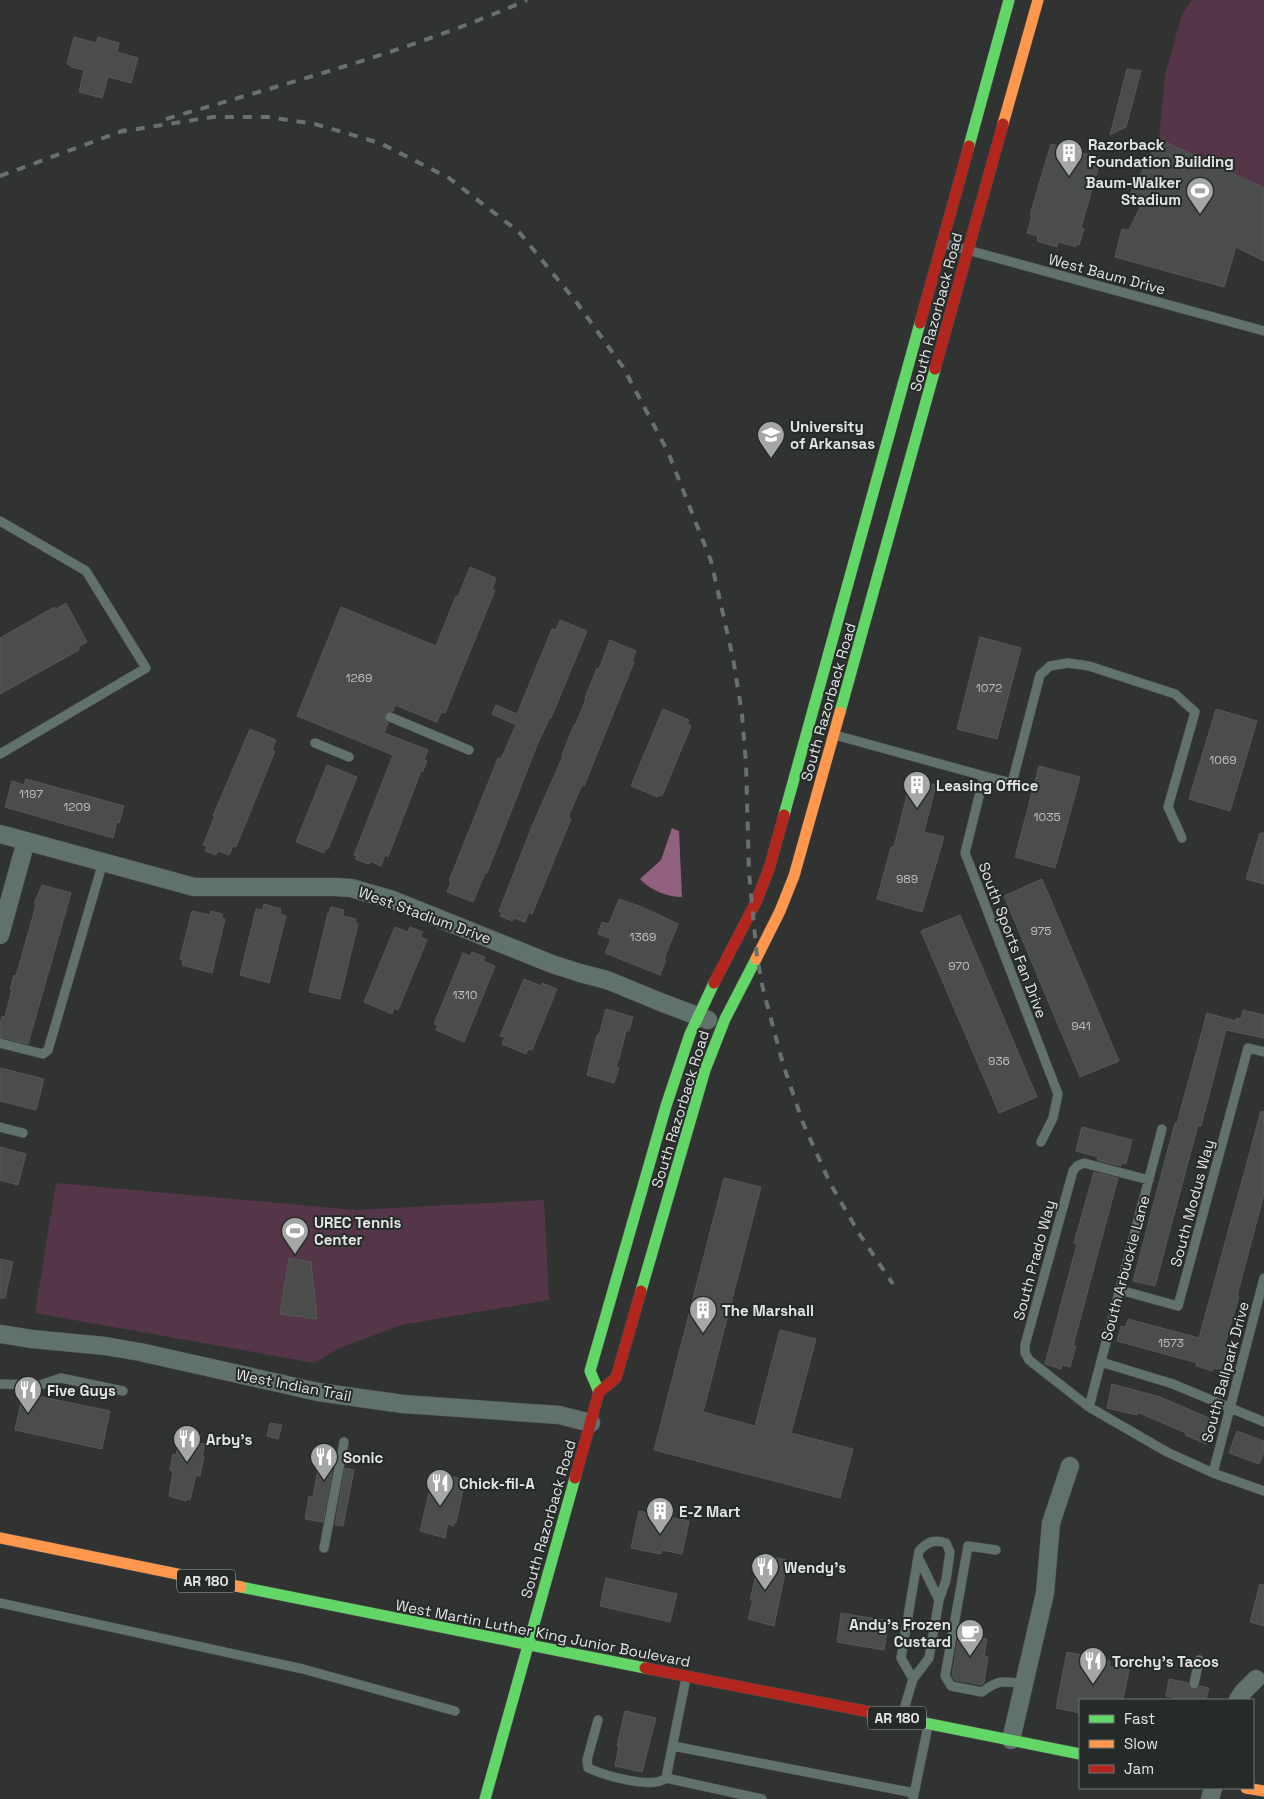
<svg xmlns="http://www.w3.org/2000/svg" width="1264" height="1799" viewBox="0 0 1264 1799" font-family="'Space Grotesk',sans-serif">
<rect width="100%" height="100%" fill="#313332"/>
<path fill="#543648" d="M1192 0H1264V188L1159 139 1165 75 1182 14Z
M56 1183 356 1210 544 1200 549 1300 401 1325 340 1348 314 1363 35 1313Z"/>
<path fill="#936180" d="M672 828 679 831 682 897C667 897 650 890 640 879L661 860Z"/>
<path fill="#4b4d4c" stroke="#565857" d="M74 37 96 43 98 37 119 43 117 52 138 58 131 83 108 77 102 98 79 92 84 70 71 67V65L67 64Z
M1127 69 1141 71 1126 127 1110 135Z
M1159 139 1264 188V261L1236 247 1224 287 1115 257 1122 229 1129 230 1142 203 1129 196Z
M1051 144 1101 158 1081 228 1084 229 1079 245 1076 244V247L1058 242 1057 247 1037 241 1038 236 1027 233 1032 215H1030Z
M470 567 496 578 492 589 495 590 445 713 441 712 437 722 395 705 393 711 387 712 384 715 385 720 388 723 384 733 428 750 424 760 427 761 423 771H421L388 857 385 855 381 866 370 861 369 864 355 859 357 856 354 855 393 755 297 716 341 607 436 646 456 596 458 597Z
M66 603 87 642 78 647 79 650 0 694V638L44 613 55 607 56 609Z
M560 620 587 631 551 718 550 717 537 745 487 873H485L473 902 447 892 451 882 449 881 498 758 501 759 516 725 492 714 496 705 517 714 552 629 556 630Z
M980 637 1021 648 997 739 957 729Z
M610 640 636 651 632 661 634 662 584 786 582 785 568 817 571 819 532 914 529 912 525 922 514 918 512 921 500 916 502 913 499 911 533 824 563 756 562 755 574 725 575 726 586 699 585 698 597 668 599 669Z
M663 709 689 720 687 724 691 726 662 796 659 795 658 797 631 786Z
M1216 709 1257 721 1230 811 1189 799Z
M250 729 276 740 272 750 275 751 236 847 233 846 229 855 218 851 216 855 205 851 207 846 203 845 215 816H213Z
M327 765 357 777 328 849 326 848 324 853 296 842Z
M1039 766 1080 777 1055 868 1015 857Z
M26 779 124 806 119 823 117 822 113 838 5 807 12 781 24 785Z
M911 779 936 785 924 832 944 837 922 912 877 899 891 847H894Z
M1260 833H1264V884L1246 879Z
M1042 879 1119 1061 1080 1077 1004 896Z
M42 885 71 893 28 1044 0 1037V1025L2 1016 5 1017 12 989H10L14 975 16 976 36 905 34 904Z
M619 899 642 907 678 924 664 959 666 960 660 975 605 953 611 939 598 934 602 922 609 924Z
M264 904 281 909 280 914 286 916 269 983 240 975 256 909 263 910Z
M331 907 344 910 343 916 356 919 355 923 358 924 340 999 309 992 328 913H329Z
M192 911 210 915 211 911 222 914V918L225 919 212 973 182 965 183 960 180 959Z
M960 915 1037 1097 999 1113 921 931Z
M395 927 408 932 410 927 423 932 420 937 427 940 398 1010 394 1008 392 1014 364 1002Z
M472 952 485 957 483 961 495 966 464 1042 436 1030 438 1025 434 1024 463 953 470 956Z
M524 979 541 986 542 983 557 989 532 1050 528 1049 526 1054 502 1044 505 1037 500 1036Z
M606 1009 633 1017 629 1031H626L620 1055 616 1067 619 1068 614 1083 587 1075 597 1035H599Z
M1243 1010 1264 1015V1038L1226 1030 1201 1126 1198 1125 1155 1286 1133 1281 1175 1123H1177L1207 1013 1236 1021V1018L1241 1019Z
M0 1068 44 1079 36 1110 0 1101Z
M1261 1111 1264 1112V1194L1237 1296 1239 1297 1224 1347 1227 1348 1221 1370 1213 1368 1212 1371 1196 1366 1197 1363 1117 1341 1121 1326 1126 1327 1128 1319 1199 1338Z
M1082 1127 1132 1140 1126 1164 1122 1163 1121 1166 1097 1160 1098 1157 1076 1151Z
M0 1147 26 1154 18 1185 0 1180Z
M1094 1172 1118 1178 1073 1346H1076L1070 1367 1062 1365 1061 1369 1045 1364 1077 1244 1074 1243Z
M724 1178 761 1187 703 1412 755 1426 780 1330 816 1339 791 1433 853 1449 840 1498 654 1450Z
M289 1258 311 1262 317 1319 280 1314Z
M0 1259 13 1262 5 1298H0Z
M1112 1384 1160 1397 1216 1421 1206 1444 1185 1435 1186 1433 1137 1412V1415L1107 1408Z
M23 1393 110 1411 102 1449 15 1430Z
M270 1423 282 1425 278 1439 267 1436Z
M183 1431 201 1435 199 1443 205 1444 202 1456H204L200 1476 196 1475 190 1500 186 1499V1501L169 1496 173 1471 170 1470 173 1454 176 1455 180 1439H182Z
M1237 1431 1264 1441V1452L1259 1464 1229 1453Z
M319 1464 333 1466 323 1522 305 1519 309 1496 313 1497Z
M345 1468 354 1470 343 1526 335 1525Z
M434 1472 465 1480 456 1523 454 1522 453 1526 448 1524 445 1538 420 1531Z
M639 1511 689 1521 682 1554 662 1550 661 1554 631 1548Z
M769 1556 786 1560 784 1568H786L774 1626 748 1619 753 1600H750L759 1562 767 1564Z
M606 1578 677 1594 670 1622 600 1606Z
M1260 1584 1264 1585V1626L1250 1622Z
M841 1613 889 1621 884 1650 837 1642Z
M959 1634 987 1639 984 1656 988 1657 984 1683 981 1685 955 1680 952 1675Z
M1067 1652 1110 1661 1109 1666 1129 1670 1123 1700H1080V1713L1056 1708Z
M1169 1679 1188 1683V1686L1192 1690H1196L1200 1686 1209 1688 1206 1700H1184L1166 1696Z
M625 1711 656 1718 642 1772 615 1766 619 1746H617Z"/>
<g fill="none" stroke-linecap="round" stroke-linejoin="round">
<defs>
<path id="lane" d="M942 243 1264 331
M0 521 86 571 146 668 0 754
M390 717 469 750
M835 735 984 776 965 853 1058 1094 1053 1118 1041 1142
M315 743 349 757
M984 776 1012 783 1040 675 1050 666 1068 663 1089 666 1175 694 1195 712 1168 807 1182 838
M0 1043 43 1054 48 1050 103 862
M0 1127 23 1133
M1149 1180 1084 1163 1077 1166 1073 1171 1025 1345V1353L1029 1360 1089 1407 1167 1452 1213 1473 1264 1491
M1120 1290 1178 1306 1248 1048 1264 1052
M1101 1362 1173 1384 1264 1422
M0 1384 40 1385 61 1378 123 1391
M1089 1407 1162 1129
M1213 1473 1264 1278
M324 1548 344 1442
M996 1550 968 1546 945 1676 951 1686 982 1692C999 1679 1004 1681 1024 1684
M919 1559 939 1600
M0 1603 303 1669 455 1711
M1194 1684 1199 1660
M902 1716 913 1679 929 1658 939 1600 946 1580 950 1552 946 1543C934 1539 927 1542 919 1551L901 1658 913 1679
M598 1720 587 1760 588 1768C604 1775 652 1790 666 1778L762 1799
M673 1746 914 1793
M666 1778 686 1678
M913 1799 928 1726"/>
<path id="street" d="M0 834 194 887H335L351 888 393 900 552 964 580 973 607 980 663 1003 708 1020
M0 935 26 841
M0 1334 32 1339 105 1346 140 1352 318 1392 403 1404 559 1415 591 1423
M1238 1700 1243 1692 1256 1679
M1011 1740 1045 1593 1051 1523 1070 1466
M1210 1799 1213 1788"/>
<path id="fast" d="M969 146 1009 0
M840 712 935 369
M784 815 920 323
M641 1291 705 1070 725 1019 756 959
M599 1392 590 1371 666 1106 690 1034 714 983
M241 1587 645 1668
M880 1714 1080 1754
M485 1799 575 1478"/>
<path id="slow" d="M1003 124 1038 0
M756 959 780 911 794 876 840 712
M0 1538 241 1587
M1246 1788 1264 1791"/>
<path id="jam" d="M920 323 969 146
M935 369 1003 124
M714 983 756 902 769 869 784 815
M575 1478 599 1392 616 1378 641 1291
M645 1668 880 1714"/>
</defs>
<use href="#lane" stroke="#4d4f4e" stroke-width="10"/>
<use href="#street" stroke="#4d4f4e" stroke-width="19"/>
<use href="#fast" stroke="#4d4f4e" stroke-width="12"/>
<use href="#slow" stroke="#4d4f4e" stroke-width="12"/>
<use href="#jam" stroke="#4d4f4e" stroke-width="12"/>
<use href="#lane" stroke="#61716c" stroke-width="9"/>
<use href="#street" stroke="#61716c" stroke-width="18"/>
<use href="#fast" stroke="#63d668" stroke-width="11"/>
<use href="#slow" stroke="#ff974d" stroke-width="11"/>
<use href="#jam" stroke="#b3261e" stroke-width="11"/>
<path stroke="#69716e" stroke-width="4" stroke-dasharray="9 9" stroke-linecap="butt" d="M166 119C287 83 411 51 527 0
M118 132 213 117H268L315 124 380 143 449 178 519 232 577 303 623 367 668 452 711 561 733 658 742 714 746 764 749 873 757 957 763 989 783 1064 803 1123 830 1183 860 1235 893 1284
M0 176 125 130"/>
</g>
<defs>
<symbol id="building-pin" viewBox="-11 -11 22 30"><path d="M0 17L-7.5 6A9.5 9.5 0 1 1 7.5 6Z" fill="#a4a7a6" stroke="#262a29"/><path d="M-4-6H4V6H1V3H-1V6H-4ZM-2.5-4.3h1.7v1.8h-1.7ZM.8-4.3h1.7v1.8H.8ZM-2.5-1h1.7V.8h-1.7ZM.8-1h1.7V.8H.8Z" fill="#fff"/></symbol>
<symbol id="stadium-pin" viewBox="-11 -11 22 30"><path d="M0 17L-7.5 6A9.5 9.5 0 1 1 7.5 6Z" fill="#a4a7a6" stroke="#262a29"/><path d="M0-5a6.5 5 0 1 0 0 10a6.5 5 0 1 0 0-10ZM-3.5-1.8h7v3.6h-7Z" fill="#fff"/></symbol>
<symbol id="university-pin" viewBox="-11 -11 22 30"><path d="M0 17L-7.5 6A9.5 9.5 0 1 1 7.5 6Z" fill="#a4a7a6" stroke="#262a29"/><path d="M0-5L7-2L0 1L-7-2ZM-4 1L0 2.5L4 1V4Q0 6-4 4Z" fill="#fff"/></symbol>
<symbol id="restaurant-pin" viewBox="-11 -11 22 30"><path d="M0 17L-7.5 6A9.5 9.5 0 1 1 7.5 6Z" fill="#a4a7a6" stroke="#262a29"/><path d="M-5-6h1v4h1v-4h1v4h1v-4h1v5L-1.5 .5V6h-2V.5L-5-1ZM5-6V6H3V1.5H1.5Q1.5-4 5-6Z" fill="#fff"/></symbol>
<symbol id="cafe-pin" viewBox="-11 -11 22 30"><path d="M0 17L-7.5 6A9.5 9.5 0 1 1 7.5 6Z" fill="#a4a7a6" stroke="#262a29"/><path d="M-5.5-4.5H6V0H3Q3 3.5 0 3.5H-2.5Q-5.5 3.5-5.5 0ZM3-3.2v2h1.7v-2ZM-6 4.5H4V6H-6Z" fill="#fff"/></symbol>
</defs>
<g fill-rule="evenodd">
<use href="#building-pin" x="1053" y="137" width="32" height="43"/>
<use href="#stadium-pin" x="1184" y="175" width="32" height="43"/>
<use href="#university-pin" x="755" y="419" width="32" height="43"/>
<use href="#building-pin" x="901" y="769" width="32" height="43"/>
<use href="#stadium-pin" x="279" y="1215" width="32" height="43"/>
<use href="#building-pin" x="687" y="1294" width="32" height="43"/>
<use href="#restaurant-pin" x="12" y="1374" width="32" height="43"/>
<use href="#restaurant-pin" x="171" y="1423" width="32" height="43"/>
<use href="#restaurant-pin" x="308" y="1441" width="32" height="43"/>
<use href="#restaurant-pin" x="424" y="1467" width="32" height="43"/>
<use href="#building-pin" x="644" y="1495" width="32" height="43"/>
<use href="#restaurant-pin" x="749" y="1551" width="32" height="43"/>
<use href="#cafe-pin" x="954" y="1617" width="32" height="43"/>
<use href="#restaurant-pin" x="1077" y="1645" width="32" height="43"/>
</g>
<g text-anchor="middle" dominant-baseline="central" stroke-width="4" stroke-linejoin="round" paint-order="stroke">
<g font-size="12" fill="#bcbfbe">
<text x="359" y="678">1269</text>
<text x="989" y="688">1072</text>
<text x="1223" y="760">1069</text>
<text x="31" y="794">1197</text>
<text x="77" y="807">1209</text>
<text x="1047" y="817">1035</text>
<text x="907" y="879">989</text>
<text x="1041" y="931">975</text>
<text x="643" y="937">1369</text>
<text x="959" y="966">970</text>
<text x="465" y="995">1310</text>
<text x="1081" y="1026">941</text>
<text x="999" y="1061">936</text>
<text x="1171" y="1343">1573</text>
</g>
<g fill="#262a29" stroke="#aaadac" stroke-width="1">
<rect x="177" y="1569.5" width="58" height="23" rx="4"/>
<rect x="868" y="1706.5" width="58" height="23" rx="4"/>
</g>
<g font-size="14" font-weight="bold" fill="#e2e5e4">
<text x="206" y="1581">AR 180</text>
<text x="897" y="1718">AR 180</text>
</g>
<g font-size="15" font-weight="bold" fill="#e2e5e4" stroke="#262a29" text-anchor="start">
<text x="1088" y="144">Razorback<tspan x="1088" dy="17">Foundation Building</tspan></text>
<text x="1181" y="182" text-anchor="end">Baum-Walker<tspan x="1181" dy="17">Stadium</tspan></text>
<text x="790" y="426">University<tspan x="790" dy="17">of Arkansas</tspan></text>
<text x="936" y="785">Leasing Office</text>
<text x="314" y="1222">UREC Tennis<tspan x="314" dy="17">Center</tspan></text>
<text x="722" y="1310">The Marshall</text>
<text x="47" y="1390">Five Guys</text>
<text x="206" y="1439">Arby's</text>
<text x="343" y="1457">Sonic</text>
<text x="459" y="1483">Chick-fil-A</text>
<text x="679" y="1511">E-Z Mart</text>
<text x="784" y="1567">Wendy's</text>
<text x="951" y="1624" text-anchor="end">Andy's Frozen<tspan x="951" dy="17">Custard</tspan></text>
<text x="1112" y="1661">Torchy's Tacos</text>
</g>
<g font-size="15" fill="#e2e5e4" stroke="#262a29">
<text transform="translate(1107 274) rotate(15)">West Baum Drive</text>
<text transform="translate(936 312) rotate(-75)">South Razorback Road</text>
<text transform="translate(828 702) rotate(-74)">South Razorback Road</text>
<text transform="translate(425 915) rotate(20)">West Stadium Drive</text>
<text transform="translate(1013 940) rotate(69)">South Sports Fan Drive</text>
<text transform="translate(680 1109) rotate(-73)">South Razorback Road</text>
<text transform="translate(1192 1203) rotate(-75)">South Modus Way</text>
<text transform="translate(1034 1260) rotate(-75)">South Prado Way</text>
<text transform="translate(1125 1268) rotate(-75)">South Arbuckle Lane</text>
<text transform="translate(1225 1372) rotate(-75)">South Ballpark Drive</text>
<text transform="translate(294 1385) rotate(11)">West Indian Trail</text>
<text transform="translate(548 1519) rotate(-74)">South Razorback Road</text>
<text transform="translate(543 1633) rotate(11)">West Martin Luther King Junior Boulevard</text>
</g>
</g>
<rect x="1079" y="1699" width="175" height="90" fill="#262a29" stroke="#717574"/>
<rect x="1089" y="1715" width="25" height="8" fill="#63d668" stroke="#717574"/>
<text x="1124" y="1724" font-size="15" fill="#e2e5e4">Fast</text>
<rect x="1089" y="1740" width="25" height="8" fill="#ff974d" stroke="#717574"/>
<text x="1124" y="1749" font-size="15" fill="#e2e5e4">Slow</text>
<rect x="1089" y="1765" width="25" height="8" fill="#b3261e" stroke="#717574"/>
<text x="1124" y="1774" font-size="15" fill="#e2e5e4">Jam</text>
</svg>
